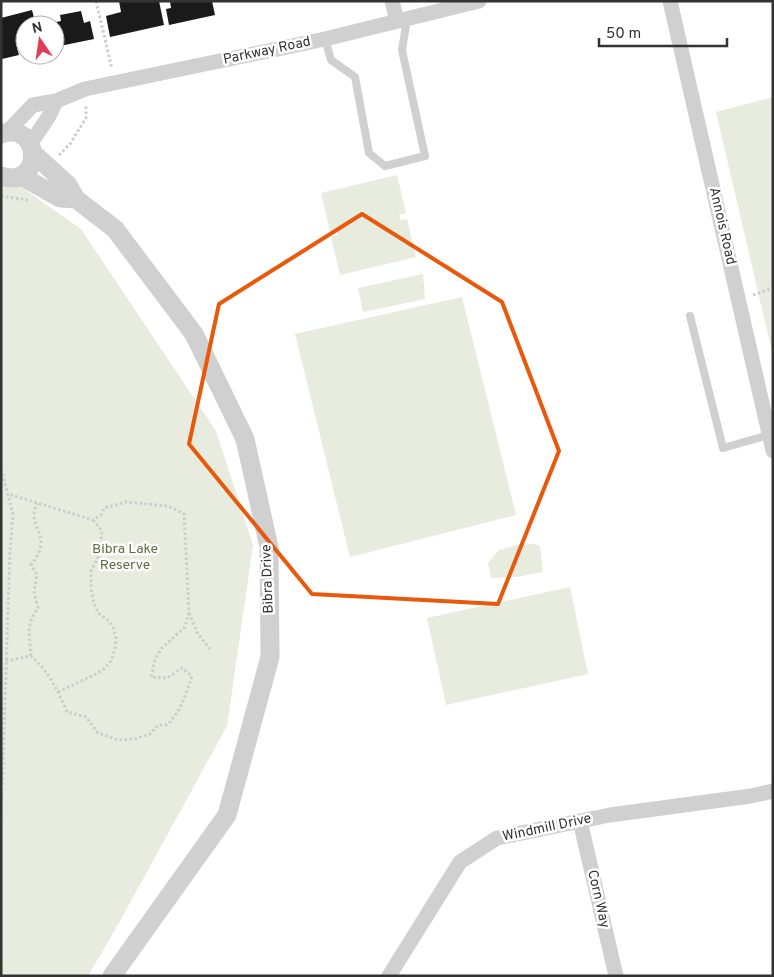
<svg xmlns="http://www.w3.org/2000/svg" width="774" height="977" viewBox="0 0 774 977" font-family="Overpass,sans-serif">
<rect width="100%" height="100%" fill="#fff"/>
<path fill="#e7ecdf" d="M773 97V356L716 112Z
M1 173 81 229 216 431 253 545 227 726 120 921 88 976H1Z
M397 175 406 213 399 215 400 220 407 219 416 257 340 275 331 237 338 235V230L330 231 321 193Z
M423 274 425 299 363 312 358 288Z
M462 297 516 515 350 557 295 334Z
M534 544 540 546 543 572 516 577 491 578 488 563 499 550 517 545Z
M570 587 588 674 446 705 427 618Z"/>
<path fill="#1a1a1a" d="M119 1H159L164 25 110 37 106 16 121 12Z
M170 1H212L215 15 169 25 166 9 171 8Z
M32 10 36 25H25V46L17 48 19 55 2 59 1 18Z
M81 11 84 23 90 21 94 39 55 47V25L47 24 61 21 60 15Z"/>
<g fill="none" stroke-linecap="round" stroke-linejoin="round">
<path stroke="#cdcdcd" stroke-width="3" stroke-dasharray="2.5 2.5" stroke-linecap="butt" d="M96 1 112 69
M59 155 70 144 86 118V105
M1 196 28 200
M753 295 773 288
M1 469 13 514 10 552 1 819
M189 613 198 634 210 649
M31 656 29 628 32 617 38 608 34 592 37 575 31 565C56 533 25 530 37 503
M6 661 31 656C49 671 58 692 67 712L86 717 98 733 118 740 134 739 150 734 158 725H167C181 711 186 694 192 676L182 668 167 678 151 677 155 659 162 648 185 627 189 612 184 514 168 506 126 502 104 508 102 514 93 520 8 494
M58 692 96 674 104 669 111 661 115 649 116 638 113 627 109 621 98 613 94 603 91 589V571L99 556 102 531 93 520"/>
<path stroke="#d0d0d0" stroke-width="8" d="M325 39 331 60 355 77 369 153 385 166 425 156 402 50 407 19
M690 316 723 448 769 435"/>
<path stroke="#d0d0d0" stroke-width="15" d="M392 1 397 21
M670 1 773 451
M8 131 33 105 56 101 85 89 325 39 479 1
M31 143 49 116 56 101
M580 821 616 976
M389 976 460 862 497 838 610 815 751 796 773 791"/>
<path stroke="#d0d0d0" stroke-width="19" d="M1 134C42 120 44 190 1 176
M34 154 68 185 76 199 115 229 194 334 245 439 269 547 270 657 227 815 112 976
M21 176 60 198 76 199"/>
</g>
<path fill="none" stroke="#e8590c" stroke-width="4" stroke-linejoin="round" d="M362 214 502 302 559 451 498 604 312 594 189 444 219 304Z"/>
<g text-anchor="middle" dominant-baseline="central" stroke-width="5" stroke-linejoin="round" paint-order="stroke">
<g font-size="14" fill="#333" stroke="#fff">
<text transform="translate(267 51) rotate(-12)">Parkway Road</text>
<text transform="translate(722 226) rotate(77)">Annois Road</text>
<text transform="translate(268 579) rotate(-92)">Bibra Drive</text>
<text transform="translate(547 828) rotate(-12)">Windmill Drive</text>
<text transform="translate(598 899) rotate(77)">Corn Way</text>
</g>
<g font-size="14" fill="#596f40" stroke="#fff">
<text x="125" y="549">Bibra Lake<tspan x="125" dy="16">Reserve</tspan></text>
</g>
</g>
<rect width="774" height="977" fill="none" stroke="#333333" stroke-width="5"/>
<g transform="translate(40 40) rotate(347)"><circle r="24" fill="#ffffff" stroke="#adadad"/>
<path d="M0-4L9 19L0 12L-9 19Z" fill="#e23d55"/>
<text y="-8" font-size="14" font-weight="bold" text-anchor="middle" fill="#333333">N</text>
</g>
<path d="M599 38v8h128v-8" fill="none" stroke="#333333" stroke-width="2.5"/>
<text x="606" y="38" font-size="15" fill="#333333" stroke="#ffffff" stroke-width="4" paint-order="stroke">50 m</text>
</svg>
